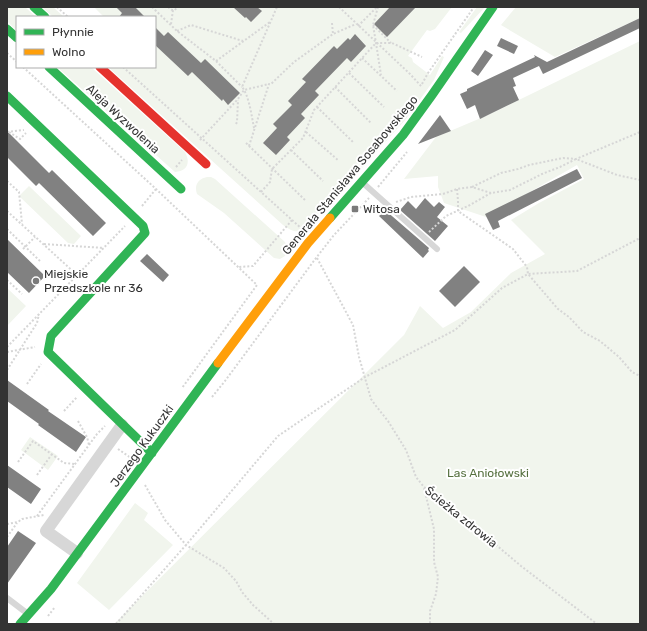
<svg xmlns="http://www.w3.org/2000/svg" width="647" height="631" viewBox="0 0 647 631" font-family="Rubik,sans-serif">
<rect width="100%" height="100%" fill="#fff"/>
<path fill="#f1f5ed" d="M7 7H25L36 17H17V31L7 21Z
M42 7H53L64 17H53Z
M94 7H452L435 29 430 31 427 30 408 56 412 58 413 62 430 75 442 56 444 57 434 80 406 119 309 227C298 234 293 232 283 225L108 67H155V17H104Z
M477 7H485L461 33 459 32Z
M516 7H640V18L555 57 501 25Z
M640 41V624H114L404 335 420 306 443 328 471 312 511 273 545 254 511 220 539 203 584 179 577 165 486 217 444 203 438 187V176L404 179 436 137 488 115Z
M57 67H91L185 152C191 163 187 171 175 172Z
M207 177H211L215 179 285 242 288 249 285 256 280 259 274 258 224 213 197 194C194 185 198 179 207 177Z
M29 186 81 236 74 244 68 243 19 196Z
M7 288 26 306 7 326Z
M30 437 58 456 48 470 21 450Z
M135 503 148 513 144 520 173 545 109 610 77 583Z"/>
<path fill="#818181" d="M116 7H135L145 17H119L122 13Z
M233 7H257L262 11 251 22 246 17 245 18Z
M390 7H416L387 37 374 24Z
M640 18V28L543 74 539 66 513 78 516 86 513 87 519 100 488 115 480 119 475 105 467 109 460 94 467 91V89L535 57 534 55 547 62Z
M155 27 164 36 168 32 201 63 205 59 240 93 228 105 223 99 222 101 192 72 188 76 155 45Z
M355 34 366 46 351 62 347 58 315 91 319 95 301 114 305 118 287 137 290 140 276 155 263 143 277 128 273 124 292 105 288 101 306 82 302 79 334 46 337 49 348 38 350 40Z
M501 38 518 46 514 54 497 46Z
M485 50 493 55 478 76 471 71Z
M440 115 451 131 418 144Z
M7 131 49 173 52 170 106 223 93 236 39 183 36 186 7 157Z
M577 169 582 178 498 221 500 227 493 230 485 214Z
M425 198 434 207 439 202 445 207 437 217 448 226 435 241 400 210 408 201 416 209Z
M385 210 429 248 428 250 429 251 423 258 379 216Z
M7 239 45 276 29 293 7 272Z
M147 254 169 275 163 282 140 261Z
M464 266 480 282 455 307 439 291Z
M7 380 49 410 48 411 86 437 76 452 38 425 39 424 7 401Z
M7 465 41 489 31 504 7 487Z
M18 531 36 543 7 584V547Z"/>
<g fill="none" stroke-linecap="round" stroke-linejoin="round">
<path stroke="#d6d6d6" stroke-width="2" stroke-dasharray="2 2" stroke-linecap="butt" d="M57 7 68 17
M152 7 177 31 216 61 242 87
M168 7 172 10H175L177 7
M339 7 410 74 421 86
M378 7 373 25 376 43 381 75
M332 23 333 34 356 24
M171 24 173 10
M373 25 391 43
M358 26 376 8
M177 31 191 25 243 41
M7 53 17 62
M362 58 397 91
M216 61 270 22
M23 67 156 189 257 285 182 388
M123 67 292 220 253 266 239 267
M349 73 384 107
M422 84 428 73 474 7
M335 87 371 123
M317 107 354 143
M236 124 237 122 238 100
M254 128C252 118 249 95 242 87L277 7
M7 132 24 130
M9 132 20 139 26 133
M306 132 339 161
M200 140 238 99 244 90 269 84
M246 143 306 201
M249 146 269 84H271L294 62 333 34
M291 150 323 181
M176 167 182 160
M7 181 19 192 22 224
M378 187 407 152
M472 187 501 173 518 169 529 165 563 158 576 159 640 132
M457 189 458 201V211L513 249 527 267 528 274 558 309 569 317 583 332 600 341 619 357 632 372 640 376
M261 192 270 182 272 169 303 138 314 110 376 43H392L422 57
M396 202 411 197 443 194 457 189 472 187 491 193
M142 206 156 189
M7 211 77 275
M292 220 302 229
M7 229 41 262
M429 232 446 216 468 206 491 193 510 190 542 174 560 167 576 159 617 175 640 180
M44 244 104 248
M23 249 35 237
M317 258 353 325 359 357 371 399 376 406 388 421 406 450 416 477 424 487 463 517 521 566 597 624
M7 280 22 294
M7 347 125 226
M7 352 35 347
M7 370 37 323 39 314
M27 384 41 364
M212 397 225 381 316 258 334 235 369 198
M64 411 77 397
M78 421 87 437 89 445
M118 449 131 458
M18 462 33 441 64 463 75 464
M37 475 52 454
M145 485 165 520 186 545 224 568 236 581 242 592 253 605 274 624
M424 488 434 529V562L438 577 436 594 430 611V624
M37 516 97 434 105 426
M7 524 18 522 22 519 44 515
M7 537 17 523
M48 616 55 607
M116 624 186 545 278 436 365 377 455 330 502 288 528 274 577 271 640 238"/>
<path stroke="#d7d7d7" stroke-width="6" d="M363 183 437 249
M7 598 28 614"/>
<path stroke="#d7d7d7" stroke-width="12" d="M77 553 46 531 122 425"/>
<path stroke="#30b455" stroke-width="9" d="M34 7 45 17
M7 29 17 38
M49 67 181 189
M7 96 143 226 145 233 51 336 48 352 152 453
M330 218 403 135 432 95 493 7
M20 624 51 589 218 363"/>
<path stroke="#ff9f0a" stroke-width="9" d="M218 363 308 243 330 218"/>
<path stroke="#e5322d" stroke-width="9" d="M100 67 206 164"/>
</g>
<g fill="#7a7a7a" stroke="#fff" stroke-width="1.5">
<rect x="351" y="205" width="8" height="8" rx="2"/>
<circle cx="36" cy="281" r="4"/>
</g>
<g text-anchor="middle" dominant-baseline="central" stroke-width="4" stroke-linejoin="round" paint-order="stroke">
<g font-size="12" fill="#333" stroke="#fff">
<text transform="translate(123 119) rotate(43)">Aleja Wyzwolenia</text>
<text transform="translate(350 175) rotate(-50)">Generała Stanisława Sosabowskiego</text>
<text transform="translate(142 446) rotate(-54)">Jerzego Kukuczki</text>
<text transform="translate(461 517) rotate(39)">Ścieżka zdrowia</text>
</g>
<g font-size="12" fill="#333" stroke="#fff" text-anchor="start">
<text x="363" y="209">Witosa</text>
<text x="44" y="274">Miejskie<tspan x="44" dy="14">Przedszkole nr 36</tspan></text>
</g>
<g font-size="12" fill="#56703f" stroke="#fff">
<text x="488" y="473">Las Aniołowski</text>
</g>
</g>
<rect width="647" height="631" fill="none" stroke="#333333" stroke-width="16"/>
<rect x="16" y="16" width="140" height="52" fill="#ffffff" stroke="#adadad"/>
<rect x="24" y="29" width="20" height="6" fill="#30b455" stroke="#adadad"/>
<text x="52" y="36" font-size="12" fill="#333333">Płynnie</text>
<rect x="24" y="49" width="20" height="6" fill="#ff9f0a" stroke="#adadad"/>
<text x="52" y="56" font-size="12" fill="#333333">Wolno</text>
</svg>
